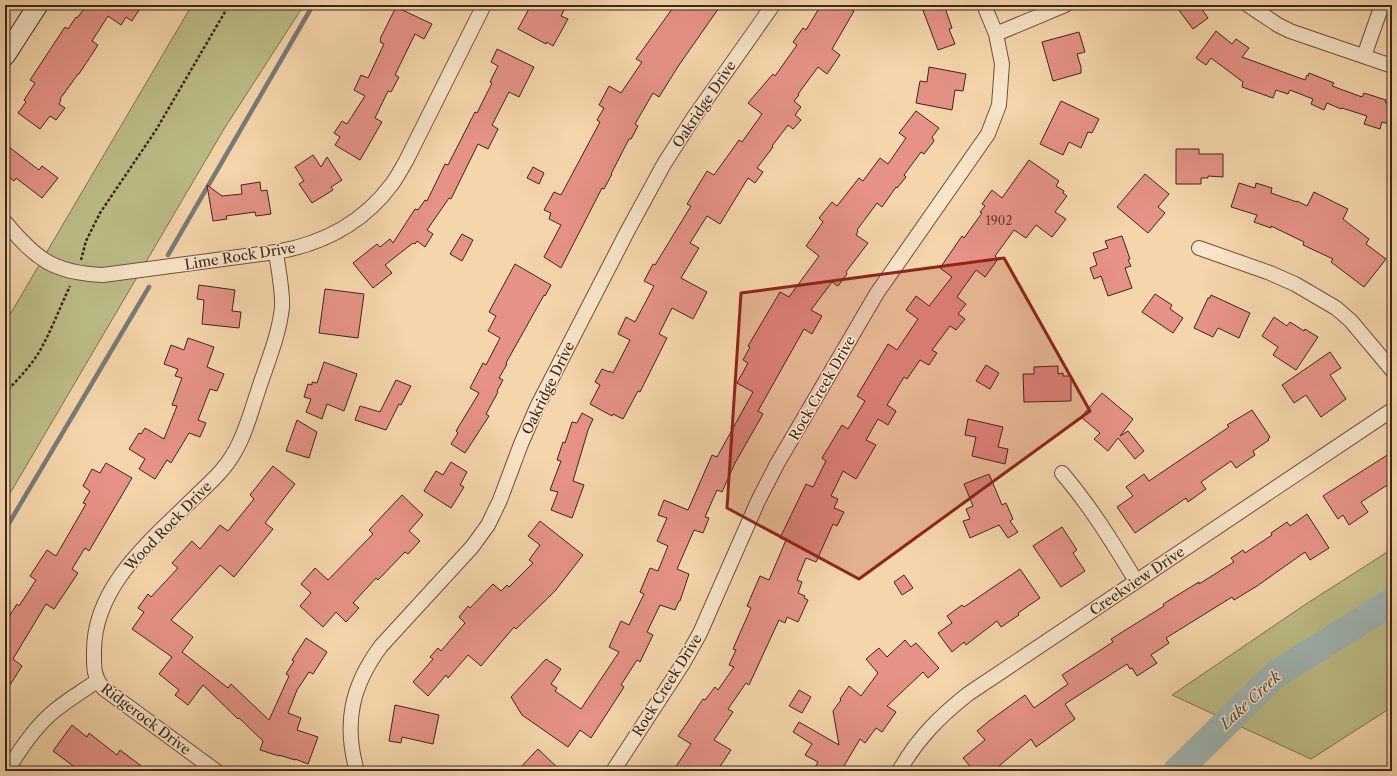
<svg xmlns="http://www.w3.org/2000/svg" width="1397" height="776" viewBox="0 0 1397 776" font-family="'Libre Caslon Text',serif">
<rect width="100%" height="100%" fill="#f5d5ab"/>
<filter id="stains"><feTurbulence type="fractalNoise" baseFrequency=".005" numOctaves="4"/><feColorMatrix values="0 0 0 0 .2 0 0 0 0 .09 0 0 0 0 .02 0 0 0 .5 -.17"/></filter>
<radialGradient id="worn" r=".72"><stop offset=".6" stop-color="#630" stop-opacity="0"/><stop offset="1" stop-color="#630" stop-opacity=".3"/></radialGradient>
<path fill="#bdbd88" stroke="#7d7252" d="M192 5H304L224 129 5 502V323Z
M1392 549V707L1311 759 1172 695 1306 604Z"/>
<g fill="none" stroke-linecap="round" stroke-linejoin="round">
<path stroke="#787c77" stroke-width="4.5" d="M168 255 313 5
M5 530 149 287"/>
<path stroke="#9fb6b3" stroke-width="28" d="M1177 771 1276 674 1392 602"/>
</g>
<path fill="#e69286" stroke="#3d261d" d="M87 5H142L132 21 126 17 121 25 108 16 92 41 98 45 79 74H78L60 99 61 100 59 104 65 108 56 120 50 116 40 129 18 113 26 102 24 100 35 83 30 80 65 27 68 29 76 17 77 18Z
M531 5H554L564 10 561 16 568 19 553 46 547 42 546 44 518 29Z
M675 5H721L679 65 659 97 653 93 635 124 638 126 631 139H629L611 174H612L604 189 602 188 561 268 544 257 561 225 549 219 551 213 544 210 554 192 561 195 600 122 597 120 604 108 599 105 609 86 621 93 642 62 636 59Z
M821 5H843L854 11 832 49 840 55 827 74 818 67 798 94 799 95 794 101 801 107 795 115 801 120 793 129 788 125 772 146 773 147 757 168 763 172 755 183 748 178 720 224 707 216 690 243 699 248 681 278 707 292 693 319 672 308 659 334 667 338 640 392 638 391 623 419 613 414 612 416 590 404 600 385 595 382 602 369 609 372 610 371 613 373 630 340 618 334 626 317 635 322 654 286 644 281 653 264 655 265 691 206 687 204 707 171 714 175 739 140 742 142 762 114 748 103 773 74 775 76 797 45 793 42 803 28 806 30Z
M921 5H944L952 28 949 29 955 44 938 50Z
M1175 5H1199L1208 18 1193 29Z
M396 7 432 24 424 39 415 34 395 75 399 77 391 92 388 91 375 118 382 122 360 160 335 145 340 137 334 133 342 121 347 124 365 96 354 90 361 75 368 78 384 44 380 42 381 40 380 39Z
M1216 31 1232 44 1236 39 1249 48 1242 57 1305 80 1307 75 1308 76 1309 73 1334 83 1332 86 1362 97 1364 93 1386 100 1385 102 1392 105V125L1382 122 1380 129 1364 124 1367 116 1342 108 1341 109 1327 103 1324 110 1311 104 1313 99 1290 90 1288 94 1276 90 1273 98 1242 87 1243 82 1211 58 1206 65 1196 58Z
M1079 32 1085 52 1077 54 1081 67V73L1053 81 1042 42Z
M497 49 534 67 519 97 509 92 492 125 498 129 488 149 478 144 451 199 449 198 427 230 433 234 425 247 417 241 415 244 413 243 385 265 392 273 373 288 353 263 377 244 380 247 390 239 393 243 415 209 418 210 425 200 427 201 445 164 448 165 475 112 477 113 492 83 490 82 498 66 491 62Z
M929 67 966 74 963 91 955 90 952 110 916 103 920 81 927 82Z
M1061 101 1099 119 1092 133 1088 132 1081 148 1069 142 1063 155 1040 144Z
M916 111 939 128 932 137 934 141 924 154 921 152 904 175 906 177 897 188 896 187 882 207 877 203 857 230 858 231 856 235 868 243 846 272 847 274 838 286 832 282 811 310 822 316 812 334 804 329 758 411 763 414 735 463 722 492 717 490 705 517 709 518 703 533 694 530 677 569 689 574 680 601H679L675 610 660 605 647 632 653 635 640 662 637 660 621 685 624 687 591 738 580 730 568 747 522 715 511 697 546 659 561 669 551 684 557 688 555 691 581 709 619 652 609 647 621 621 629 625 644 594 640 592 650 568 658 571 668 546 657 541 667 518 658 515 664 500 688 510 712 455 717 457 753 392 737 383 748 363 743 360 750 347 748 346 780 292 789 297 819 256 806 246 823 222 819 218 832 202 837 206 859 178 863 181 880 158 888 164 906 138 899 133Z
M5 144 39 170 42 166 58 178 42 198 16 178 14 181 5 174Z
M1176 149H1199V154H1223V177L1208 176V178H1201V184H1176Z
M313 155 321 167 327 157 342 180 331 187 333 190 312 203 299 184 304 181 295 167Z
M1029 160 1059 181 1056 186 1064 191 1063 193 1067 196 1055 212 1066 219 1052 237 1036 225 1026 238 1014 230 995 256 998 259 985 277 976 270 957 297 966 304 958 314 965 319 956 330 950 326 932 350 937 353 929 365 920 360 907 379 904 377 887 405 896 411 888 425 878 419 866 440 876 445 856 479 843 471 831 496 838 499 834 508 844 512 837 526 833 524 816 562 806 558 797 580 802 582 798 593 805 596 804 598 808 600 798 622 787 617 785 623 779 620 749 685 746 683 728 709 733 712 714 740 731 750 717 771H673L691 744 678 736 703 699 705 700 715 687 718 690 734 667 729 665 736 650 733 649 751 608 747 606 760 576 769 580 786 540 780 538 806 484 813 487 826 461 822 458 842 425 848 429 865 401 857 396 888 344 897 350 918 319 906 310 916 296 929 306 952 277 940 268 962 236 964 238 982 213 980 212 985 206 982 204 992 190 1002 198Z
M533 167 544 173 539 184 527 178Z
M1145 174 1169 194 1158 207 1165 213 1148 233 1117 207Z
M260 182 261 191 267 190 271 214 256 216 255 212 226 216 227 219 213 221 207 185 222 196 242 194 241 185Z
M1239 183 1255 188 1256 183 1272 188 1271 193 1297 202V201L1307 206 1314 192 1348 209 1343 219 1369 239 1366 244 1386 259 1364 287 1331 262 1333 259 1303 245 1304 242 1271 226V228L1254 222 1257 215 1231 207Z
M462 234 473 240 462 261 450 254Z
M1122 236 1130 259 1128 260 1131 266 1125 268 1132 288 1108 296 1101 276 1094 279 1090 268 1097 265 1093 253 1108 248 1105 241Z
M515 264 551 285 545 296 544 295 506 363 507 364 499 378 503 380 497 391 498 392 486 414 489 416 465 453 451 444 458 433 456 431 479 393 470 388 483 363 486 365 500 338 488 331 496 316 489 312Z
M199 285 235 290 232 311 241 312 239 328 202 324 204 300 197 299Z
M325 289 364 294 358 338 319 333Z
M1155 294 1172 305 1170 309 1183 318 1173 333 1142 312Z
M1211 295 1250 313 1239 338 1218 328 1213 337 1194 328 1208 298H1210Z
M1274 317 1287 326 1290 322 1304 331 1305 329 1318 337 1296 370 1273 355 1278 347 1262 336Z
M188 338 214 347 207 367 224 374 217 391 210 389 198 420 206 423 200 437 189 433 171 463 167 460 155 479 139 469 145 459 129 449 139 433 141 434 145 428 164 439 177 406 172 405 182 378 175 376 178 369 164 364 171 345 184 350Z
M1330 352 1341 368 1330 375 1346 399 1321 417 1306 395 1294 403 1282 385Z
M324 362 357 374 344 411 327 404 322 419 306 412 311 399 304 397 308 384 312 385V382L317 383Z
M986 365 999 373 990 389 976 381Z
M1058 366V374L1063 373V376H1071V401L1024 402 1023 374H1034V367Z
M396 380 411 386 401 405 399 404 386 430 355 420 360 406 380 412Z
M1102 393 1133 419 1120 436 1128 431 1144 451 1135 459 1118 438 1108 451 1094 439 1100 433 1081 417Z
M1252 410 1270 437 1268 439 1269 440 1253 451 1255 455 1236 468 1231 461 1201 482 1206 489 1188 502 1186 498 1135 533 1117 507 1133 496 1126 487 1144 474 1149 481 1229 427 1227 425Z
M582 413 593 419 588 430 573 481 584 485 572 518 551 510 558 492 550 490 561 461 557 460 563 442 565 443 572 422 577 423Z
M968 419 1003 427 998 447 1008 449 1005 464 972 456 976 437 965 435Z
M297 420 317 432 309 458 286 451Z
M1392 452V482L1361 502 1368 512 1349 525 1343 515 1338 519 1323 496Z
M451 462 467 472 460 485 464 487 451 508 424 491 436 471 443 475Z
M106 463 132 478 89 551 85 548 72 569 78 573 54 609 46 604 13 659 22 666 5 693V623L17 604 19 606 36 580 30 576 47 550 56 556 86 504 83 503 90 491 83 486 92 469 100 473Z
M273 466 295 484 265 523 273 529 234 577 220 565 171 620 193 637 182 652 228 688 231 684 269 720 289 676 286 674 294 661 292 660 306 638 327 652 313 674 309 672 297 690 288 713 301 718 297 730 318 737 308 764 295 759V760L279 755V756L260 750 263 741 239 718 238 719 203 685 188 705 175 695 179 690 159 674 172 657 132 629 144 612 138 608 148 594 151 597 178 568 172 563 192 541 200 549 220 525 228 531 254 499 250 495Z
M989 474 1002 505 1006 503 1013 519 1010 521 1018 532 1008 538 999 525 970 538 963 521 970 519 966 509 973 506 964 484Z
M402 495 423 515 409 531 420 541 408 554 405 552 378 580 376 578 353 603 359 608 346 622 336 612 323 627 300 606 311 593 301 584 315 568 328 580 373 534 369 530Z
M1307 514 1329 548 1310 560 1305 552 1257 586 1234 600 1232 597 1166 638 1169 643 1151 655 1157 663 1137 676 1132 668 1130 669 1127 664 1065 704 1075 719 1036 747 1031 739 993 771H974L963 758 985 740 977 731 989 721 1025 695 1034 708 1068 684 1062 675 1113 642 1111 639 1164 606 1163 604 1199 582V584L1234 562 1231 558 1243 550 1245 553 1272 535 1271 533 1287 522 1290 526Z
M540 521 583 555 555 591 516 629 514 627 481 666 468 655 448 678 446 675 428 696 413 682 433 659 430 657 438 648 441 651 465 623 459 617 468 606 470 608 493 584 501 591 507 585 509 587 533 563 529 560 540 545 528 536Z
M1062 527 1077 550 1073 553 1085 571 1061 587 1033 546Z
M1020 569 1040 598 1018 613 1019 615 1001 627 997 621 966 645 964 642 952 652 938 633 952 623 947 616 962 605 964 607Z
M904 575 913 588 902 595 894 582Z
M905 640 911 647 916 643 939 668 928 678 923 672 887 706 896 712 882 732 876 728 865 743 860 739 841 771H813L818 762 805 755 812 744 793 732 799 722 839 745 833 711 841 700 840 699 849 686 861 696 878 673 866 659 879 648 887 657Z
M799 690 811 697 802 713 789 706Z
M395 705 439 715 433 744 402 737 401 743 389 741Z
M72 725 87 737 89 733 117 755 120 750 148 771H80L53 751Z
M538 749 561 771H517Z"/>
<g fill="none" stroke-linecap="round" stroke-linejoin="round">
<defs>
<path id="street" d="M1248 5 1278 25 1290 31 1392 66
M996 34 1065 5
M1364 56 1382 5
M5 222C36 259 53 273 103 275L276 252C323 244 363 223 392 184 397 177 402 168 406 161L484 5
M1199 248 1270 273 1295 284 1336 308 1351 321 1392 370
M1062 473C1091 507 1113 543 1136 581
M7 771C20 749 34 728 53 712 67 700 83 691 97 681
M216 771 103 688C93 676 94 667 94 651 94 584 154 538 198 494 211 482 225 469 234 453 245 435 251 412 258 391 267 363 279 336 282 307 283 291 278 268 276 252
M357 771C343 723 352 685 381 646L472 547 488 525 500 500 521 444 537 407 627 232 664 164 694 117 773 5
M613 771 682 665 700 633 758 501 777 464 877 293 988 134 999 105 1002 64 996 34 984 5
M899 771C918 738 939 717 968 694L1392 410"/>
<path id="secondary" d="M5 56 38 5"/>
</defs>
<use href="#street" stroke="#6b5240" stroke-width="16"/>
<use href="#secondary" stroke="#3d261d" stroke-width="21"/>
<path stroke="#3d261d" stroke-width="2.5" stroke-dasharray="3 2" stroke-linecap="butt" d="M81 260 86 241 100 213 156 130 229 5
M5 393C19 378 34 363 43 345 53 326 61 305 70 286"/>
<use href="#street" stroke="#f8e4c8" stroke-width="14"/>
<use href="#secondary" stroke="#f8e4c8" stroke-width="19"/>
</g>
<path fill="#8f2418" fill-opacity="0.2" stroke="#8f2418" stroke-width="3" stroke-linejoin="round" d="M1004 258 1090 411 859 579 727 508 741 293Z"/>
<g text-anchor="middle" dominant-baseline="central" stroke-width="3" stroke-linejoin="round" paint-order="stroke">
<g font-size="12" fill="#674137">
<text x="999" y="220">1902</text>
</g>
<g font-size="14" fill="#3d261d" stroke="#f8e4c8">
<text transform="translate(704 104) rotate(-56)">Oakridge Drive</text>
<text transform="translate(240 256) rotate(-9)">Lime Rock Drive</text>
<text transform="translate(548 388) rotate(-64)">Oakridge Drive</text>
<text transform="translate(822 388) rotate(-60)">Rock Creek Drive</text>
<text transform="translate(168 526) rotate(-46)">Wood Rock Drive</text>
<text transform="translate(1137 581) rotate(-34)">Creekview Drive</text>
<text transform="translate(667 685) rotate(-58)">Rock Creek Drive</text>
<text transform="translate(146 719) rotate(37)">Ridgerock Drive</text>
</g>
<g font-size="15" font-style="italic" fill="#564a42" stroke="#f8e4c8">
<text transform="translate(1250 700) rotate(-43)">Lake Creek</text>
</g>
</g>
<rect width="1397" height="776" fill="none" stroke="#f5d5ab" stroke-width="20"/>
<rect x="6" y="6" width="1385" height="764" fill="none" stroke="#3d261d" stroke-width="2"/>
<rect x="10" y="10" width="1377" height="756" fill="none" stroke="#3d261d"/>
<rect width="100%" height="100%" filter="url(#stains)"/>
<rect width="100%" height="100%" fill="url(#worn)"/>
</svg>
